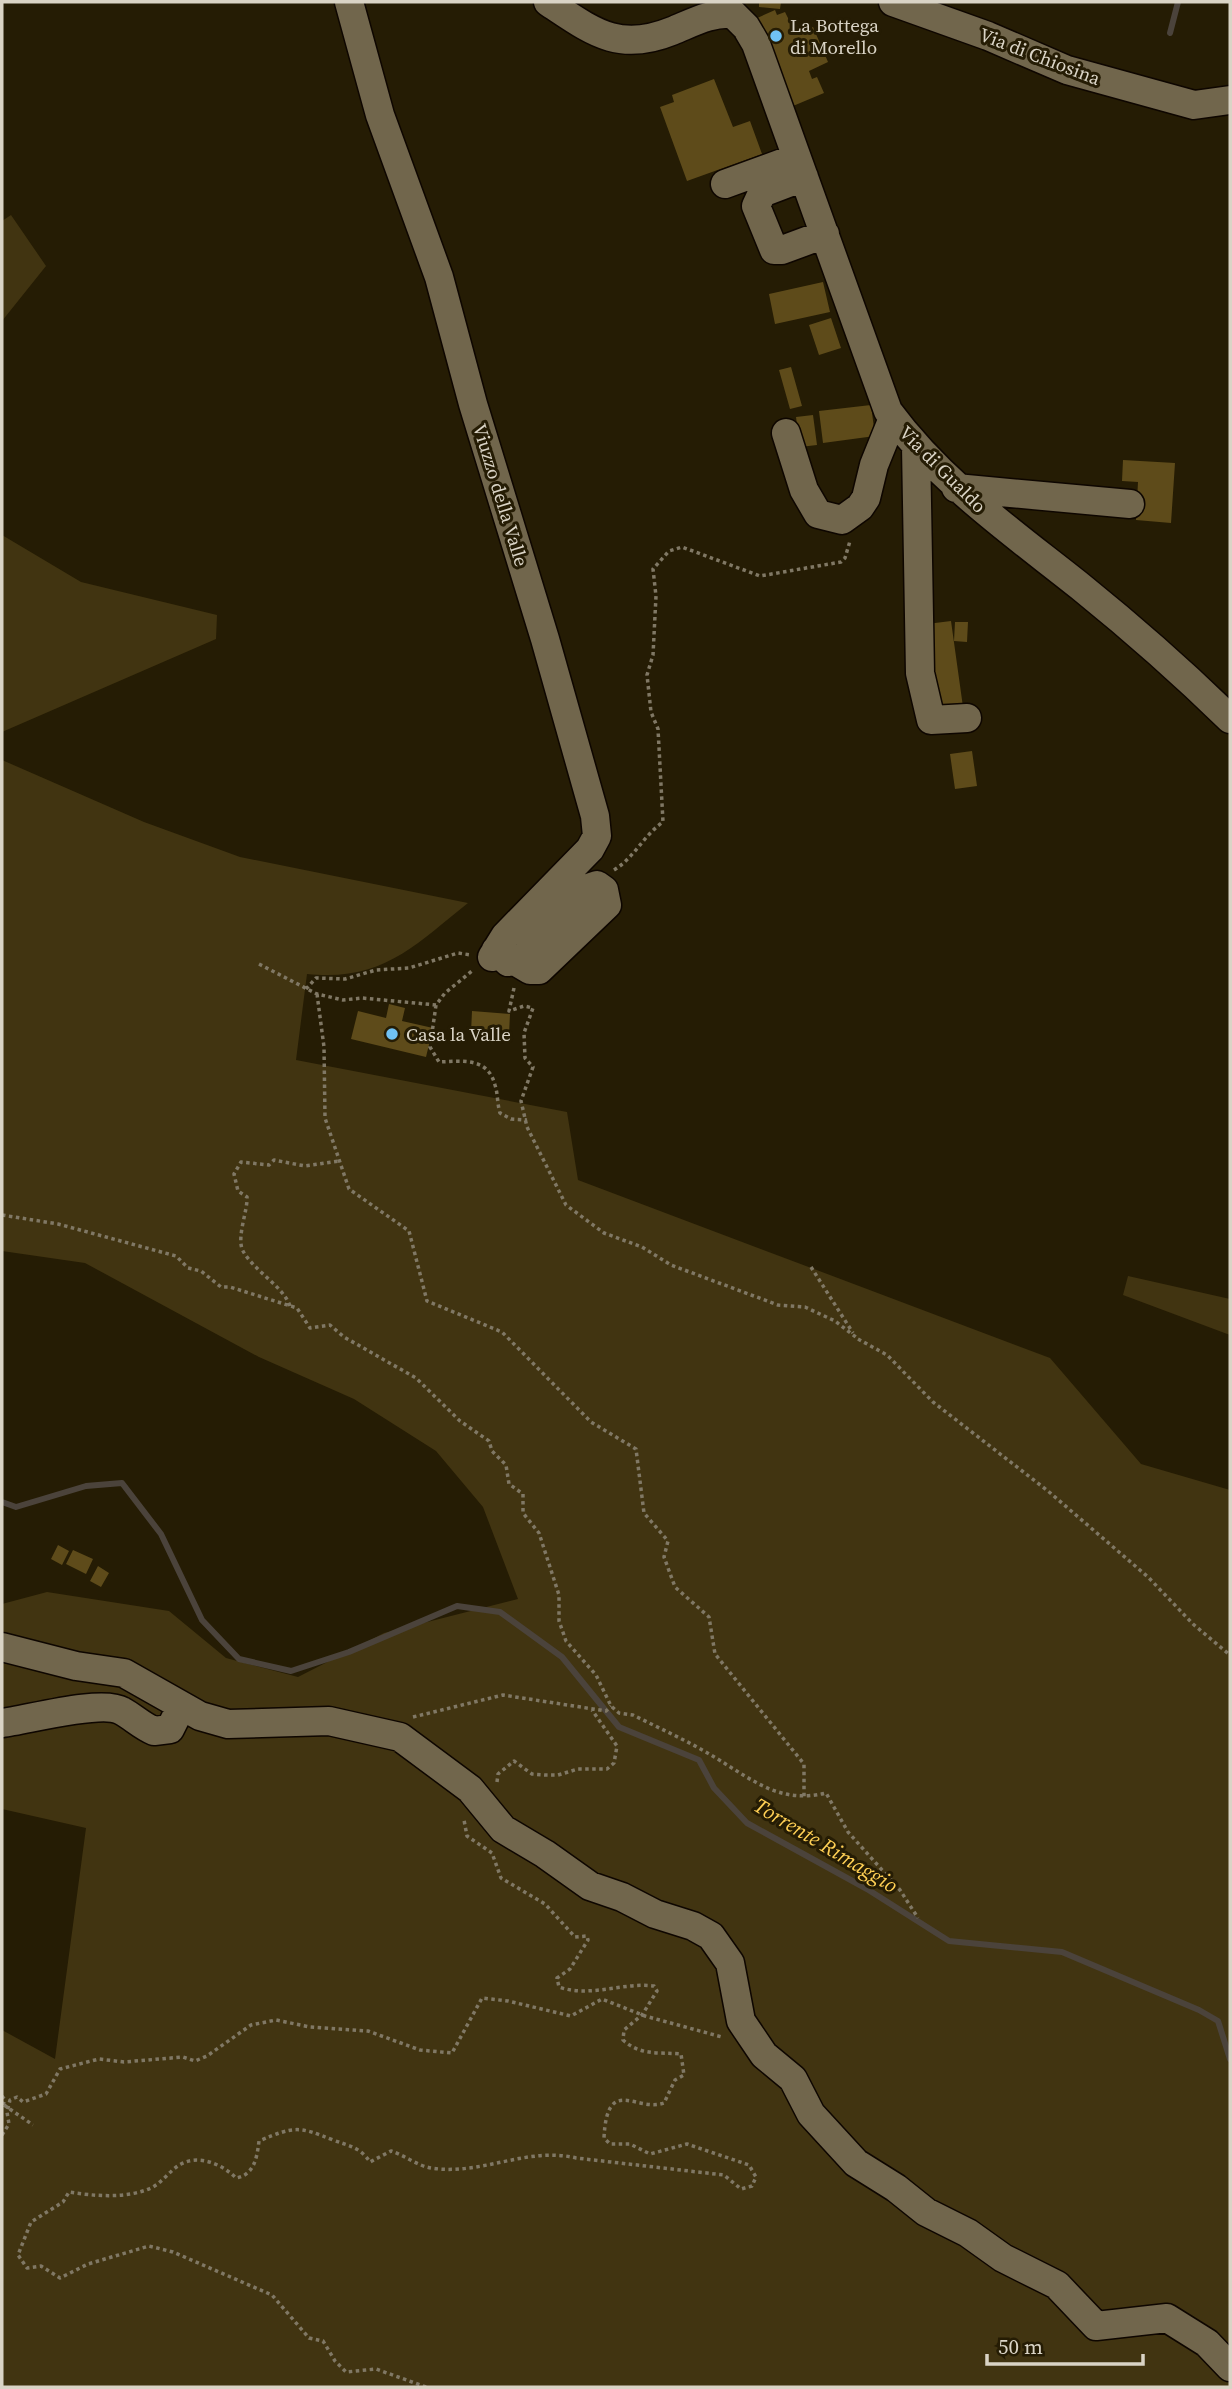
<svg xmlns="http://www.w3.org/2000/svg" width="1232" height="2389" viewBox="0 0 1232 2389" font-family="'Source Serif 4',serif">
<rect width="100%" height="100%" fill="#251c04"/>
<path fill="#413411" d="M11 215 46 266 2 321V221Z
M2 535 81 582 217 615 216 639 2 732Z
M2 760 144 822 240 857 468 903C414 946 382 982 307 974L296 1060 567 1112 578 1180 1050 1358 1141 1464 1230 1490V2387H2V2030L55 2059 86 1828 2 1809V1604L47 1592 169 1611 226 1658 298 1677 384 1633 518 1599 483 1507 436 1451 354 1399 259 1357 85 1263 2 1251Z
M1128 1276 1230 1299V1335L1123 1295Z"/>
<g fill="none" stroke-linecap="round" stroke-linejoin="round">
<path stroke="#4b433b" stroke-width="6" d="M1170 33 1178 2
M2 1502 16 1507 86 1486 122 1483 161 1534 202 1620 239 1659 291 1671 349 1652 457 1606 500 1612 562 1657 619 1727 699 1760 714 1788 747 1823 867 1889 949 1941 1062 1952 1199 2010 1218 2021 1230 2059"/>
</g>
<path fill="#5e4b1a" d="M759 2H781L780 9 759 7Z
M775 10 777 15 785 12 790 22 794 20 800 33 813 27 828 62 809 71 812 79 817 77 824 93 793 106 755 19Z
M714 79 733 127 750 121 762 154 687 181 660 107 674 102 672 95Z
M823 282 830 312 775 324 769 294Z
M831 318 841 348 819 355 809 325Z
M791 367 802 406 790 409 779 370Z
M871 405 875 436 823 443 819 411Z
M813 415 817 445 800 447 796 417Z
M1123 460 1175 463 1171 523 1136 520 1138 482 1122 481Z
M951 621 963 707 939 711 927 624Z
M955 622H968L967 642 954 641Z
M972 751 977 786 955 789 950 754Z
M389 1004 405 1008 402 1021 433 1028 426 1057 351 1039 358 1011 386 1018Z
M472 1011 510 1014 509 1035 471 1033Z
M58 1545 69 1551 62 1565 51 1559Z
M73 1550 93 1559 86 1574 66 1564Z
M98 1566 109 1573 101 1587 90 1581Z"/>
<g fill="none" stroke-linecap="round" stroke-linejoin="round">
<defs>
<path id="minor" d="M349 2 380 115 439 277 473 404 545 639 595 816 597 836 590 849 505 936 492 957
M548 2C592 31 618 53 672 31 692 23 711 12 733 14
M893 2 988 36 1067 70 1194 105 1230 100
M733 14 746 27 756 44 888 411C941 483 1012 532 1081 587 1133 629 1183 673 1230 719
M804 177 762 193 756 206 774 250H782L825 234
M725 184 796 158
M786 433 804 490 818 514 842 520 860 507 866 498 874 465 893 418
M916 446 920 673 931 720 967 718
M956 488 1130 504
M496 950 508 962 522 959 585 889 597 885 604 890 607 905 539 970H530L515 961
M2 1647 76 1666 124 1673 200 1716 228 1724 329 1721 400 1737 470 1789 503 1829 545 1854 590 1886 622 1897 655 1914 693 1926 711 1936 730 1963 741 2021 764 2055 793 2079 811 2114 856 2163 896 2188 926 2212 968 2233 1003 2258 1057 2285 1096 2326 1167 2318 1207 2343 1230 2367
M2 1723C27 1720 102 1699 122 1711 133 1717 142 1726 154 1731L170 1729 181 1707"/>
</defs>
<use href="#minor" stroke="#0e0600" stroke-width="31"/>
<path stroke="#807865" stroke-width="3.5" stroke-dasharray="3.5 3.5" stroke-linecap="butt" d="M614 870C635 857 643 836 663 822L658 729 651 712 647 675 653 655 656 596 653 569 669 551 682 547 760 576 841 562 845 558 850 541
M259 964 317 994 343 1000 362 998 436 1005 445 993 472 971
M514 988 509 1011 524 1006 533 1008 524 1033 525 1058 533 1067 521 1101 527 1127 566 1205 604 1233 642 1247 671 1265 778 1305 805 1307 835 1321 857 1338
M306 989 316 978 345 979 376 970 409 968 458 953 471 955
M317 994 324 1047 325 1118 349 1189 409 1231 427 1301 502 1332 591 1422 636 1449 644 1513 668 1541 664 1557 675 1587 709 1617 715 1654 804 1764V1799
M436 1005 430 1047 439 1062C462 1061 488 1057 495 1085 498 1094 497 1103 500 1113L511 1119 527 1120
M2 1215 58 1224 176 1256 188 1268 201 1271 221 1287H230L297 1308 310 1328 330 1325 344 1337 416 1378 460 1421 489 1441 492 1451 506 1465 509 1484 523 1494V1513L539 1533 559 1595V1621L566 1641 596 1675 611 1706 619 1713 633 1715C661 1729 690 1742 716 1758 754 1781 780 1804 826 1793L848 1832 900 1890 918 1918
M811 1267 853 1333
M290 1306C283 1286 254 1271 243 1251 236 1238 248 1210 247 1197L238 1191 234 1174 241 1162 269 1165 274 1160 305 1166 339 1161
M858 1339 887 1355 933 1402 1048 1491 1148 1577 1193 1624 1230 1655
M413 1717 503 1695 606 1711 611 1706
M497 1782 498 1774 514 1761 532 1774 545 1775H558L578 1769H607L614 1763 617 1746 592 1710
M2 2096 5 2100 3 2105
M4 2105 33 2125
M2 2135 9 2124 7 2112 10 2100 17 2097 23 2102 46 2094 60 2069 99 2059 124 2062 183 2057 195 2061 207 2056 251 2025 276 2020 310 2027 368 2031 420 2050 452 2053 482 1998 508 2001 571 2016 602 1999 645 2016 722 2037
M426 2387 376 2369 346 2372 335 2361 323 2341 309 2338 272 2295 173 2252 149 2246 88 2264 60 2278 41 2266 27 2268 18 2255 31 2222 63 2202 69 2192C94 2196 126 2199 151 2188 163 2182 170 2170 181 2164 200 2154 223 2165 236 2178 254 2175 257 2158 259 2141 295 2126 298 2126 333 2140 349 2146 360 2147 370 2162L391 2151C404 2155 418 2166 431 2168 481 2176 528 2146 576 2158L724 2175 741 2189 752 2186 756 2177 749 2165 687 2144 650 2154 630 2144H610L604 2138C607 2074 637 2113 664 2103L675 2080 684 2075 681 2054C658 2052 641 2056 623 2040L624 2030 642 2015 657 1991 654 1986C623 1982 590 1998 559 1987L557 1978 570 1969 588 1940 587 1936 575 1937 545 1904 501 1878 492 1853 467 1836 464 1820"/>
<use href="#minor" stroke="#71664c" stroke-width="28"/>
</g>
<g fill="#70c2f4" stroke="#251c04" stroke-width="2.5">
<circle cx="776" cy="36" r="7"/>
<circle cx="392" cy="1034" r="7"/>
</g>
<g text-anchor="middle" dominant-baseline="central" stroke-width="6" stroke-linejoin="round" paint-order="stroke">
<g font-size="19" fill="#dad4c6" stroke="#251c04" text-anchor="start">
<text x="790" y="25">La Bottega<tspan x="790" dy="22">di Morello</tspan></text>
<text x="406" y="1034">Casa la Valle</text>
</g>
<g font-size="19" fill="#dad4c6" stroke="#251c04">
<text transform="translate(1040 56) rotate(21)">Via di Chiosina</text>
<text transform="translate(943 469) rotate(45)">Via di Gualdo</text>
<text transform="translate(501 495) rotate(73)">Viuzzo della Valle</text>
</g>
<g font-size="21" font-style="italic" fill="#ffd055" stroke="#251c04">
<text transform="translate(826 1845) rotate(31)">Torrente Rimaggio</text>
</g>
</g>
<rect width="1232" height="2389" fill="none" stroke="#dad4c6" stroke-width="7"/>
<path d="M987 2354v10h156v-10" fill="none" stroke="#dad4c6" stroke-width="3.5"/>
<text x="998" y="2354" font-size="21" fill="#dad4c6" stroke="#251c04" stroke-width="5" paint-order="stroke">50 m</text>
</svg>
